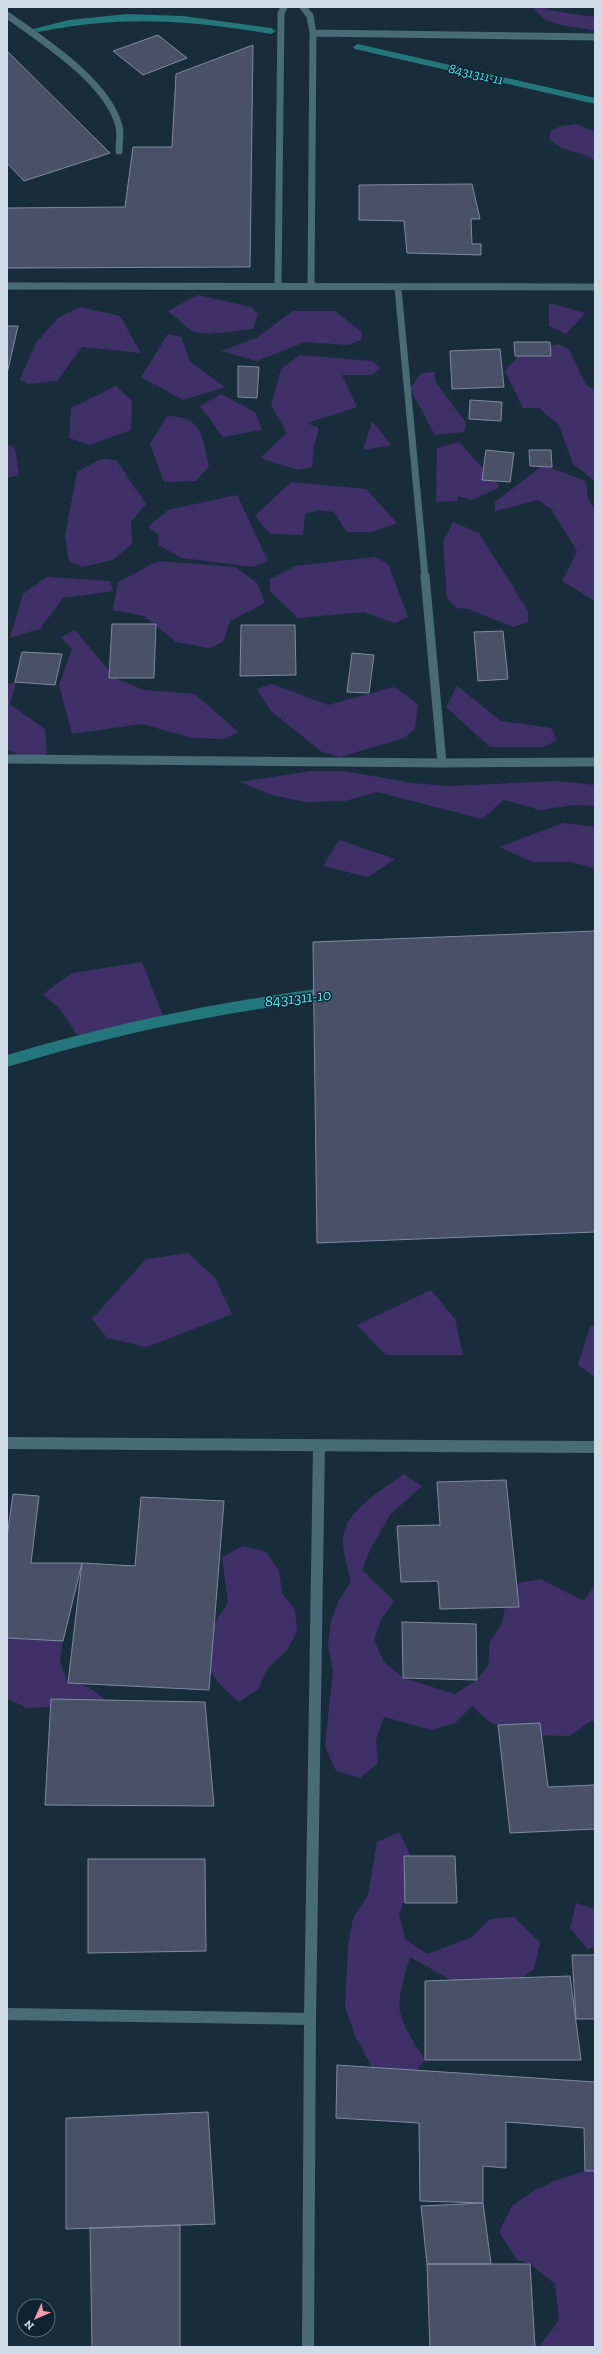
<svg xmlns="http://www.w3.org/2000/svg" width="602" height="2354" viewBox="0 0 602 2354" font-family="'Zilla Slab',serif">
<rect width="100%" height="100%" fill="#182c3c"/>
<path fill="#3f3168" d="M534 7H547V10L595 17V31C576 26 542 27 534 7Z
M576 124 595 132V161C582 149 564 155 549 138L551 131 561 126Z
M198 295 251 307 258 314 253 329 209 334 193 332 168 311Z
M549 303 585 313 566 334 549 326Z
M80 307 120 316 141 353 82 347 57 381 27 384 20 379 36 343 58 318Z
M293 311H335L362 332 361 340 348 345 305 342 257 361 221 351 256 338Z
M168 334 181 337 190 362 225 387 183 400 141 377Z
M558 344 569 350 586 385 595 390V481L573 464 559 425 539 408H523L505 371 519 355Z
M300 355 372 361 381 368 372 375H342L357 407 307 423 319 428 314 446 312 467 298 470 260 458 287 433 271 405 281 369Z
M435 372V381L466 423 464 432 435 435 410 389 421 373Z
M116 386 132 401 131 430 90 445 69 438 71 408Z
M221 394 255 412 262 430 223 437 200 406Z
M167 416C203 416 202 437 209 466L196 481 164 482 150 444Z
M372 421 391 445 363 450Z
M459 442 500 487 472 500 457 496 458 501 436 502 437 448Z
M7 444 15 448 19 475 7 478Z
M101 459 116 460 146 504 131 522 132 544 113 560 82 567 69 561 65 537 77 472Z
M543 465 586 481 588 499 595 509V601L562 581 577 551 551 509 538 500 495 511V502Z
M291 482 366 489 397 523 372 532H347L334 512 318 510 305 514 303 535 270 534 255 516Z
M237 495 268 561 254 567 182 558 158 545 159 535 148 527 168 510Z
M453 522 479 533 528 611V622L513 627 468 609 456 608 447 598 443 542Z
M375 557 388 564 408 617 395 623 364 612 298 618 270 591V579L295 566Z
M158 561 235 567 257 583 265 603 230 621 223 642 209 648 176 642 144 616 113 610 118 582Z
M47 577 110 581 113 591 63 598 40 629 10 638 23 594Z
M75 630 115 678 144 690 195 694 238 732 225 739 192 738 142 724 72 734 59 685 72 649 61 637Z
M17 680 10 704 45 729 47 753 32 761 7 749V685Z
M272 684 328 705 394 687 418 704 415 729 404 738 340 757 322 752 271 711 257 689Z
M457 686 501 721 551 728 557 740 544 747H490L446 707Z
M310 771H344L412 783 449 786 557 781 595 785V806L575 805 540 810 504 800 482 819 377 792 345 801 306 802 272 795 240 782Z
M563 823 595 827V868L570 862H533L499 847Z
M339 840 395 859 368 877 323 866Z
M142 962 164 1018 101 1033 78 1036 61 1010 43 994 72 973Z
M188 1253 215 1278 232 1314 147 1347 107 1338 92 1319 146 1259Z
M431 1290 455 1319 463 1355H386L357 1325Z
M595 1325V1377L578 1365 590 1327Z
M404 1474 422 1486 390 1515 370 1550 362 1570 394 1601 381 1620 374 1640 384 1662 403 1678 455 1694 477 1680 488 1666 490 1642 502 1624 506 1601 518 1583 541 1579 584 1601 595 1585V1721H591L570 1736 522 1735 491 1723 472 1706 455 1723 432 1730 384 1717 376 1740 378 1763 360 1778 336 1771 325 1746 333 1670 328 1646 331 1621 339 1600 351 1582C348 1568 343 1554 343 1540 343 1512 384 1488 404 1474Z
M243 1546 266 1552 279 1571 282 1593 295 1610 297 1632 286 1651 268 1668 258 1689 239 1702C196 1665 196 1649 228 1603L222 1557Z
M50 1624 63 1641 60 1662 68 1683C88 1682 100 1694 113 1709L73 1719 50 1707 26 1708 7 1698V1640L26 1629Z
M399 1832 410 1854 414 1879 399 1914 405 1939 427 1954 472 1937 490 1919 514 1917 540 1943 534 1969 510 1986 458 1984 410 1957C406 1971 397 1997 400 2012 404 2029 416 2046 425 2060L419 2067 412 2093 385 2091 355 2036 345 2006 348 1946 353 1918 368 1895 377 1842Z
M576 1903 595 1909V1947L588 1949 570 1928Z
M595 2163V2347H539L559 2320 555 2284 530 2264 517 2260 499 2232 512 2206 535 2190 559 2179 585 2171Z"/>
<g fill="none" stroke-linecap="round" stroke-linejoin="round">
<path fill="#237679" fill-rule="evenodd" d="M127 14 183 16 271 28 276 31 271 34C188 20 122 15 38 32L33 29 69 20Z
M358 44 595 98V104L355 49 353 47Z
M333 987 338 989 340 993 338 997 333 999C222 1012 114 1034 7 1067V1055C114 1023 222 1001 333 987Z"/>
</g>
<path fill="#485168" stroke="#7f89a2" d="M158 35 187 58 143 75 113 51Z
M253 45 250 267 7 268V208L125 207 133 147H172L176 74Z
M7 52H8L110 153 24 181 7 163Z
M472 184 480 219H471L472 244H481V255L407 253 404 221 359 220V185Z
M7 326H18L7 374Z
M514 342H550L551 356H515Z
M500 349 504 387 452 389 450 351Z
M238 366 259 367 257 398 238 397Z
M470 400 502 402 501 421 469 419Z
M486 450 514 453 510 482 482 480Z
M529 450H551L552 467 530 466Z
M112 624H156L154 678H109Z
M241 625H295L296 675 240 676Z
M503 631 508 679 478 681 474 632Z
M22 652 62 654 55 685 15 682Z
M352 653 374 655 369 693 347 692Z
M595 931V1232L317 1243 313 942Z
M506 1480 519 1607 440 1609 438 1581 401 1582 397 1526 440 1525 437 1482Z
M13 1494 39 1496 31 1563H82L63 1641 7 1638V1537Z
M141 1497 224 1501 209 1690 68 1683 82 1563 135 1566Z
M402 1622 476 1624 477 1680 403 1678Z
M51 1699 205 1702 214 1806 45 1805Z
M540 1723 548 1787 595 1785V1829L510 1833 498 1725Z
M404 1856H455L457 1903H405Z
M88 1859H205L206 1951 88 1953Z
M572 1955H595V2019H576Z
M570 1976 581 2060H425V1981Z
M337 2065 595 2082V2171H585L584 2128 506 2122V2168L483 2166V2203L420 2201 419 2123 336 2118Z
M208 2112 215 2224 66 2229V2118Z
M483 2203 491 2264H427L421 2206Z
M180 2225V2347H92L90 2228Z
M427 2264H530L535 2347H430Z"/>
<g fill="none" stroke-linecap="round" stroke-linejoin="round">
<path stroke="#496b77" stroke-width="7" d="M303 7 310 16 313 33 311 286
M7 15C43 41 107 81 119 126 121 134 119 143 119 151
M313 33 595 37
M7 286 595 287
M278 286 281 13 284 7
M398 288 425 577"/>
<path stroke="#496b77" stroke-width="9" d="M425 576 442 763
M7 759 442 763 595 762"/>
<path stroke="#496b77" stroke-width="12" d="M7 1443 595 1447
M7 2014 310 2019
M308 2347 310 2019 319 1445"/>
</g>
<g text-anchor="middle" dominant-baseline="central" stroke-width="3" stroke-linejoin="round" paint-order="stroke">
<g font-size="13" font-style="italic" fill="#54ecf1" stroke="#0e2232">
<text transform="translate(476 74) rotate(13)">8431311-11</text>
</g>
<g font-size="15" font-style="italic" fill="#54ecf1" stroke="#0e2232">
<text transform="translate(298 998) rotate(-6)">8431311-10</text>
</g>
</g>
<rect width="602" height="2354" fill="none" stroke="#cfdbe6" stroke-width="16"/>
<g transform="translate(36 2318) rotate(225)"><circle r="19" fill="#0e2232" stroke="#5b6c7a"/>
<path d="M0-3L7 15L0 10L-7 15Z" fill="#f29aaf"/>
<text y="-6" font-size="11" font-weight="bold" text-anchor="middle" fill="#cfdbe6">N</text>
</g>
</svg>
